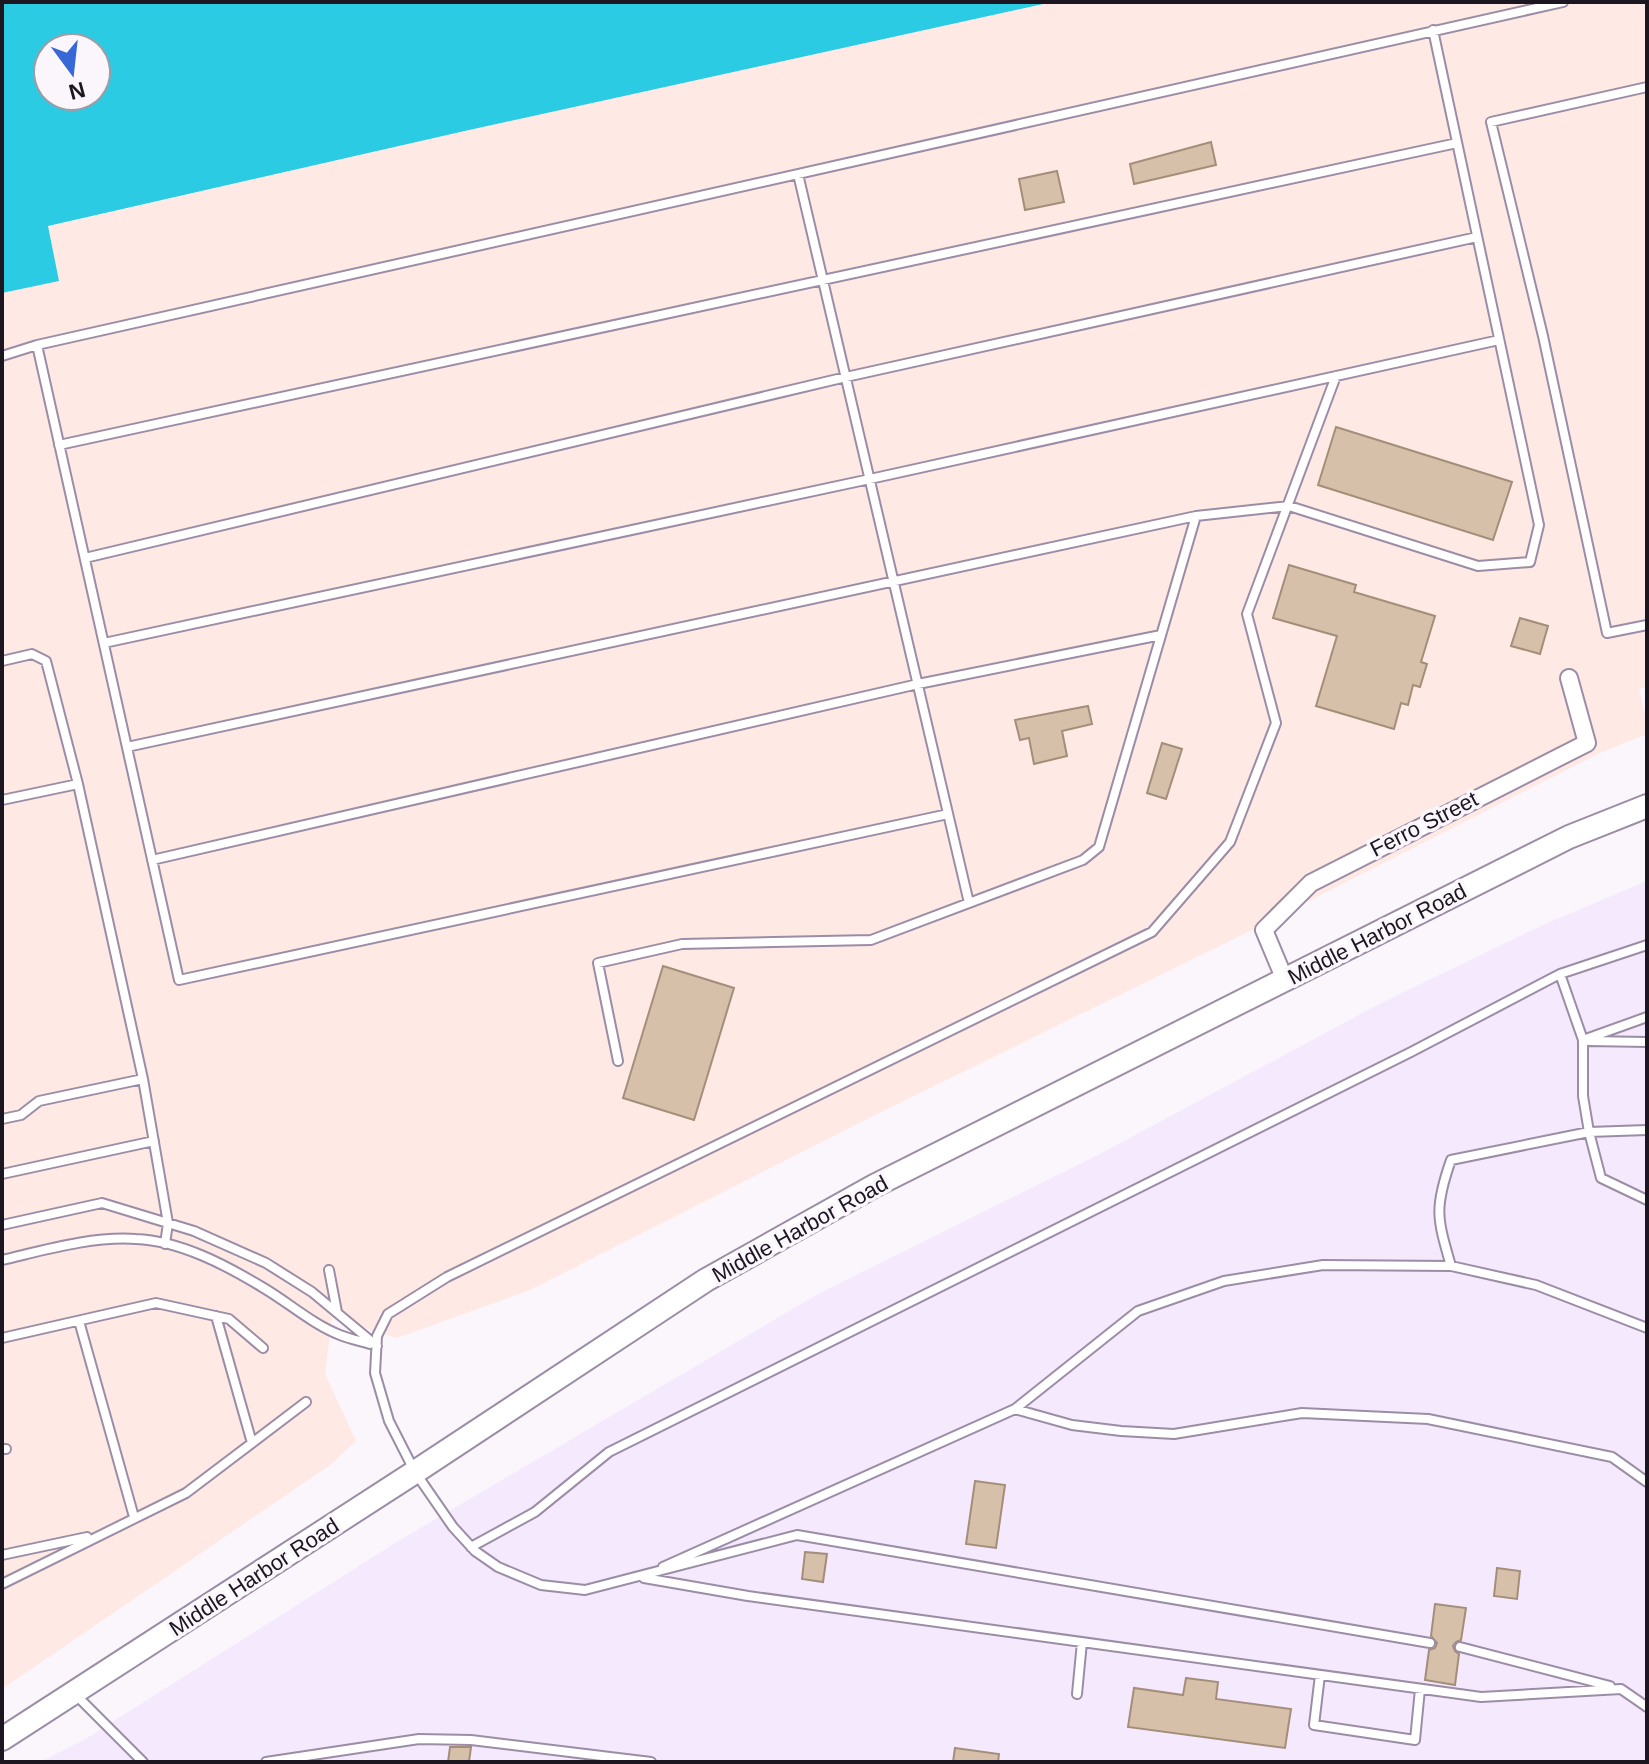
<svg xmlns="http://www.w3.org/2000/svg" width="1649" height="1764" viewBox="0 0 1649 1764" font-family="Arial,sans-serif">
<rect width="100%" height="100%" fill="#faf6fc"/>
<path fill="#f5e9fd" d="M1647 881V1762H40L87 1738 400 1540 820 1293 1100 1154 1383 1002 1545 924Z"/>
<path fill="#fee9e4" d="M1052 2H1647V687L1639 689 1647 721V734L1600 753 1234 939 877 1114 530 1290 397 1338 332 1318 325 1374 356 1441 330 1465 2 1689V293L58 281 47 227 469 130Z"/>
<path fill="#2bcbe3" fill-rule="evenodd" d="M2 2H1052L469 130 48 226 59 281 2 293ZM48 48H96V96H48Z"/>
<path fill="#d7c0aa" stroke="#a48e79" stroke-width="2" d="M1211 142 1216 165 1134 184 1130 164Z
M1057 171 1064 202 1025 210 1019 179Z
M1336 427 1512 482 1493 540 1318 485Z
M1289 565 1356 585 1354 592 1435 616 1421 662 1427 664 1420 687 1413 685 1408 705 1401 703 1394 729 1316 706 1337 636 1273 618Z
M1520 618 1548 626 1540 654 1511 646Z
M1088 706 1092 724 1062 731 1067 756 1034 764 1029 738 1020 740 1015 720Z
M1162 743 1182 749 1166 799 1147 793Z
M663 966 734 988 694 1120 623 1098Z
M975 1481 1005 1485 996 1548 966 1544Z
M805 1552 827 1554 823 1582 802 1579Z
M1497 1568 1520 1571 1517 1599 1494 1596Z
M1435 1604 1466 1608 1461 1640 1456 1642 1453 1646 1455 1651 1459 1654 1455 1685 1425 1680 1429 1650 1435 1648 1437 1643 1431 1636Z
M1186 1678 1218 1682 1216 1699 1291 1709 1285 1748 1128 1727 1134 1688 1183 1695Z
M450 1747H471L469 1762H448Z
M955 1748 999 1754 998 1762H953Z"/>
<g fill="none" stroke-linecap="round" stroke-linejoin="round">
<defs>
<path id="lane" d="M1647 87 1491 122 1543 336 1607 633 1647 625
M798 174 969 903
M37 345 179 980 948 814
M2 356 37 345 1563 2
M1336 376 1247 614 1276 723 1230 842 1152 932 447 1277 388 1314 377 1336 375 1373 389 1421 415 1472 453 1527 475 1551 498 1567 541 1585 585 1590 797 1535 1430 1643
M59 445 1457 143
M85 558 846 377 1477 237
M104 643 870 479 1499 340
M2 661 32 654 46 661 78 784
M127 747 1196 516
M2 800 78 784 143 1079 39 1101 21 1115 2 1119
M152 860 918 684 1161 635
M1560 974 1583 1040V1096L1589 1132 1451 1160C1434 1208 1437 1218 1451 1266L1536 1285 1647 1328
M1583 1040 1647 1017
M1588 1041 1647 1042
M618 1061 598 963 682 944 871 940 1083 860 1099 847 1196 516 1289 506 1478 566 1530 562 1539 525 1433 30
M143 1079 168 1223 165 1244
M1647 1130 1589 1132 1601 1178 1647 1200
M2 1174 154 1141
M2 1225 102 1203 194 1231 266 1263 312 1292 377 1346
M2 1260C45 1250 92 1236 136 1239 180 1241 224 1264 262 1287 288 1302 312 1324 340 1335 350 1339 360 1341 370 1344
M329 1270 337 1312
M216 1316 252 1443
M79 1321 134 1517
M2 1338 156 1303 229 1319 263 1348
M1015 1409 1072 1425 1121 1431 1174 1434 1302 1413 1428 1419 1612 1457 1647 1482
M2 1449H6
M471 1547 535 1512 609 1452 1411 1052 1560 974 1647 945
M2 1555 87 1537
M663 1567 1015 1409 1138 1311 1224 1281 1323 1265 1451 1266
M644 1578 748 1596 1481 1697 1621 1689 1647 1707
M2 1584 186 1493 306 1402
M1460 1647 1610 1686
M1320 1675 1314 1725 1415 1740 1420 1689
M74 1693 143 1762
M1077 1694 1082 1642
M266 1762 419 1739 471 1740 651 1762"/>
<path id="street" d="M1285 980 1264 930 1311 883 1587 743 1569 678"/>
<path id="secondary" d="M2 1739 415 1472 706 1280 874 1186 1569 837 1647 806"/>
</defs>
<use href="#lane" stroke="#9c8da6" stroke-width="12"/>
<use href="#street" stroke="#9c8da6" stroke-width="20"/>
<use href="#secondary" stroke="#9c8da6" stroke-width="26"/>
<use href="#lane" stroke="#fff" stroke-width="8"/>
<use href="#street" stroke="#fff" stroke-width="16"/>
<use href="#secondary" stroke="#fff" stroke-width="22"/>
</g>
<g text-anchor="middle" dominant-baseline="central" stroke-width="7" stroke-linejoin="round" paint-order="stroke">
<g font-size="22" fill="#1c1620" stroke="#faf6fc">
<text transform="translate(1424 824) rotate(-27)">Ferro Street</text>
<text transform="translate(1377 934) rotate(-27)">Middle Harbor Road</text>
<text transform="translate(800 1229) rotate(-29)">Middle Harbor Road</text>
<text transform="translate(254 1577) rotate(-33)">Middle Harbor Road</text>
</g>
</g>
<rect width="1649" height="1764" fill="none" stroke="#1c1620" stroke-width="8"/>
<g transform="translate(72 72) rotate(165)"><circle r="38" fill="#faf6fc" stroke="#a19ca4" stroke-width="2"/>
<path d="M0-6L14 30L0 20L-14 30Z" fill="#3668d8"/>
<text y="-12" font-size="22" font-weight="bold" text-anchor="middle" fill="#1c1620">N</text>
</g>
</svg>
